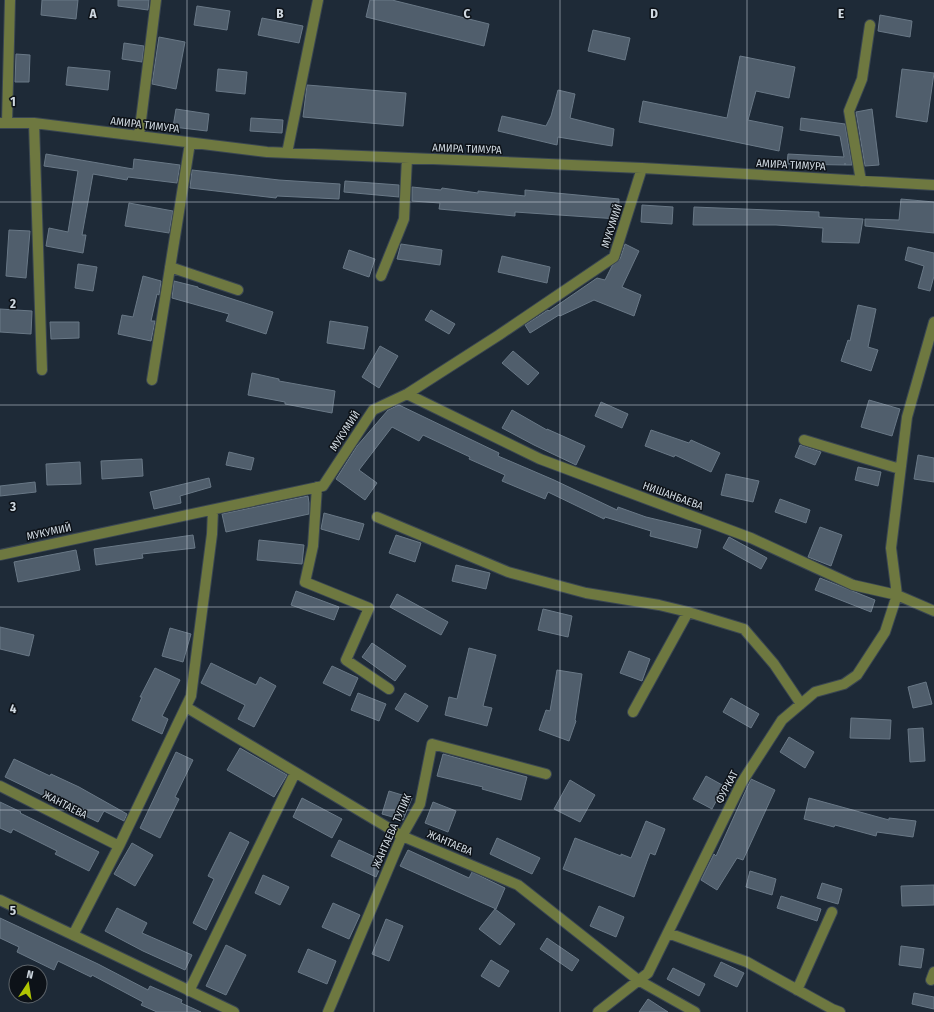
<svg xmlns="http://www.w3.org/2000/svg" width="934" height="1012" viewBox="0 0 934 1012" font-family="'Fira Sans Condensed',sans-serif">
<rect width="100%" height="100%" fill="#1e2a37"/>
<path fill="#505e6c" stroke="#697886" d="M42 0H78L76 19 41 15Z
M118 0H149L148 10 118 6Z
M370 0H392L489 24 484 46 366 17Z
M197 6 230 11 227 30 194 25Z
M880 15 912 21 910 37 878 31Z
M262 18 303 26 299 43 258 35Z
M593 30 630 38 625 60 588 51Z
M159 37 185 42 176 89 152 84Z
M124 43 144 46 142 62 122 59Z
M16 54 30 55 29 82H15Z
M740 56 795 67 789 98 756 91 748 120 783 127 779 151 639 122 643 101 727 118Z
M68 67 110 71 108 90 66 85Z
M218 69 247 72 245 94 216 91Z
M902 69 934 73 927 122 896 117Z
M307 85 406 93 403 126 303 117Z
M558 90 575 94 570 118 614 129 612 146 558 137 557 145 498 131 502 116 546 126 551 116Z
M176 109 209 114 207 131 173 127Z
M872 109 879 165 865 166 856 112Z
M251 118 283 120 282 133 250 131Z
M801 118 845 124 852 165H845V163V165L787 164 788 154 844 157 840 136 800 130Z
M46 154 133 169 134 159 180 165 177 183 128 177 127 180 93 174 82 235H86L83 253 46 246 49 228 68 232 78 171 44 166Z
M192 170 279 180 340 184 339 199 277 196 276 198 190 188Z
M345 181 399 185V197L344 192Z
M412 187 441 190 442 188 478 193V191L525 196V190L619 199 618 219 515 212V216L439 209 440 203 412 201Z
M901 199 934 202V233L865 226V219L899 220Z
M129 203 173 211 169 233 125 226Z
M642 205 673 207 672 224 641 222Z
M694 207 819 212V217L863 219 859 243 822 242 823 228 776 225H693Z
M9 230 30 231 26 278 6 276Z
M401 244 442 250 440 265 397 259Z
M625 244 639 251 622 287 641 295 634 316 594 300 560 316 559 315 530 333 525 325 548 310 549 311 597 278 605 280 612 266 620 259Z
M908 247 934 253V276L930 291 918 288 924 266 905 260Z
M349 250 375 259 369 277 343 268Z
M502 256 550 267 547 283 498 272Z
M78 264 97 267 93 291 75 288Z
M143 276 161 281 159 295 157 294 151 321H155L151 341 118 334 122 315 133 317Z
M174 281 198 287V288L273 312 266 334 226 321 229 314 172 298Z
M858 305 876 309 868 347 878 350 871 371 841 361 848 340 850 341Z
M0 309 32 311 31 334 0 332Z
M431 310 455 324 449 334 425 320Z
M330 321 368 327 364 349 327 343Z
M50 322H79V338L51 339Z
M380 346 398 356 379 388 362 377Z
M513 351 539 373 528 385 502 363Z
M252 373 279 379V381L335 391 332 413 285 404V402L248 395Z
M869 400 900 409 892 436 861 427Z
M601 402 628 414 622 428 595 416Z
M399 405 499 453 498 456 554 480 617 510 618 507 646 517 701 530 697 548 650 536 651 531 605 517 604 519 548 492 545 499 502 481 505 475 469 459 470 457 423 435 419 441 392 427 359 470 377 483 365 500 336 479 357 446 388 410Z
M512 410 547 430V429L585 446 576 465 534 445 502 428Z
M651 430 689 443 691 440 720 453 711 472 675 455 674 457 645 446Z
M800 445 821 452 815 465 795 457Z
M229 452 254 458 251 470 226 465Z
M918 455 934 458V482L914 479Z
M142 459 143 476 102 479 101 461Z
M80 462 81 484 47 485 46 464Z
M858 467 881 472 878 486 855 480Z
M726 474 759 481 753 502 721 495Z
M209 478 211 487 180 496 181 503 154 509 150 492Z
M35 482 36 492 0 496V486Z
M308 496 309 503V514L226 532 222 514Z
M780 499 810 510 806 523 775 512Z
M324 513 364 524 359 540 321 529Z
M820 527 842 535 831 566 808 557Z
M193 535 195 548 142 554 143 558 96 565 94 549Z
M396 535 421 543 415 562 389 553Z
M729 537 767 558 761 569 723 548Z
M259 540 304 545 302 564 257 560Z
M76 550 80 570 18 582 14 562Z
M456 565 490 573 486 589 452 581Z
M820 578 875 600 871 612 815 590Z
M296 591 339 607 334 620 291 605Z
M397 594 448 622 441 635 390 607Z
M543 609 572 616 568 637 538 630Z
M0 627 34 635 29 656 0 649Z
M170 628 191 634 183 662 162 656Z
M372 643 406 666 395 681 362 657Z
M469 648 496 655 483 706 492 708 487 726 445 715 449 697 457 699Z
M629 651 650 659 642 681 620 673Z
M211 663 256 685 260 677 276 686 254 727 238 719 245 705 201 683Z
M332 666 358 678 350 696 323 683Z
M155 668 180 680 162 716 168 719 162 734 132 720 142 697H140Z
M557 670 582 674 575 720 576 721 569 741 539 730 546 710 550 711Z
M926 682 932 704 913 708 908 687Z
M358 693 386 704 379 721 351 710Z
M405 693 428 706 418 722 395 709Z
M731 698 759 714 751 728 723 712Z
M851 718 891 720 890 739 850 738Z
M923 728 925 761 910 762 908 729Z
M789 737 814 752 805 768 780 752Z
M240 748 287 775 274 797 227 770Z
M176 752 193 760 175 797 179 799 160 838 140 828Z
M443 754 527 777 521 800 482 789 483 787 437 776Z
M14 759 50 776 51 774 79 787 127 814 124 821 104 811 98 822 5 777Z
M706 776 724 786 712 809 693 799Z
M751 779 775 790 743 860 737 858 717 890 701 880 714 854 716 856Z
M570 780 595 795 580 822 554 809Z
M389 791 412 798 403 820 382 814Z
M302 798 342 819 332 838 293 817Z
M809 798 889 820V818L916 821 913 837 877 832 876 836 835 825 834 827 804 819Z
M0 802 21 812 20 813 99 852 89 871 55 854 57 851 13 829 11 833 0 828Z
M433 802 456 811 448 832 425 823Z
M646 821 665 829 655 855 650 853 634 897 563 869 575 838 621 856V854L631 858Z
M230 832 249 842 206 930 193 923 214 879 208 876Z
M497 838 540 858 532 874 490 854Z
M339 840 383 861 376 877 331 856Z
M132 843 153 855 135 886 114 874Z
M408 850 469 878 472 872 505 888 496 909 400 866Z
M750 871 776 879 772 895 746 887Z
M263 875 289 887 280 905 255 893Z
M822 883 842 889 838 904 817 898Z
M934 885V905L902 906 901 886Z
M781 896 821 909 817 921 777 908Z
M333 903 360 915 349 939 322 927Z
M599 906 624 917 616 937 590 926Z
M117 908 147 923 142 933 192 955 185 970 143 951 105 931Z
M495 909 515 924 500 945 479 929Z
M0 918 98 964 148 990 150 986 182 1000 181 1003 201 1012H157L141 1005 143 1002 92 975 91 977 58 961 54 970 17 952 19 947 0 938Z
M386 919 403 926 389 961 372 954Z
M547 938 579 960 572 971 540 949Z
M226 945 246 955 226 995 206 986Z
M901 946 924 949 921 968 899 965Z
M308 949 336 961 327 984 298 972Z
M491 960 509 971 499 987 481 976Z
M721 962 744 973 737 987 714 976Z
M673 968 705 984 699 996 667 979Z
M914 993 934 997V1009L912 1004Z
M648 999 668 1012H639Z"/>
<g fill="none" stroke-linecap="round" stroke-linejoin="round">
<defs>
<path id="minor" d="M0 123H34L267 152 642 168 934 185
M7 123 10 0
M34 123 42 370
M139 136 156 0
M287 153 318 0
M861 181 849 111 862 79 870 25
M170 267 238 290
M381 276 404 219 407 158
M152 380 190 143
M407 394 540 459 751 538 853 585 897 595 934 611
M804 440 900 469
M317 487 313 546 305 582 369 608 346 660 389 689
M377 517 508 572 586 593 659 605 688 612
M0 555 323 486 373 410 407 394 499 335 614 257 642 168
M186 707 402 836 518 885 638 980 695 1012
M633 712 688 612 744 629 774 664 801 704
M0 786 119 846
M0 900 234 1012
M668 933 747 962 832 1009 840 1012
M73 935 119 846 191 696 212 534 213 510
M931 980 934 972
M797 990 832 912
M189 991 295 773
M328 1012 402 836 420 804 432 744 546 774
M598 1012 648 973 742 782 782 720 815 692 844 684 857 675 885 632 897 595 891 548 907 417 934 322"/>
</defs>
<use href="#minor" stroke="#3a4652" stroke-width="12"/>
<use href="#minor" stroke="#6e7840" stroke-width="10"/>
</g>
<path fill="none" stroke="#d0d9e1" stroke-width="1" stroke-opacity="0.55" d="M187 0V1012M374 0V1012M560 0V1012M747 0V1012M0 202H934M0 405H934M0 607H934M0 810H934"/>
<g text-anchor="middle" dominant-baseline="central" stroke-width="3" stroke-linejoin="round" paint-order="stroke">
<g font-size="11" fill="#d0d9e1" stroke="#0d1218">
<text transform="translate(145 125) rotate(7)">АМИРА ТИМУРА</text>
<text transform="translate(467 149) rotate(2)">АМИРА ТИМУРА</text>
<text transform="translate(791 165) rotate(3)">АМИРА ТИМУРА</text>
<text transform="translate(612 226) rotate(-72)">МУКУМИЙ</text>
<text transform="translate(345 431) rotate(-57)">МУКУМИЙ</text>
<text transform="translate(673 496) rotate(20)">НИШАНБАЕВА</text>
<text transform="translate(49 532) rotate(-12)">МУКУМИЙ</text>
<text transform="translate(727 787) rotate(-62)">ФУРКАТ</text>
<text transform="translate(65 805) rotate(27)">ЖАНТАЕВА</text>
<text transform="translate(392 831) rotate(-66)">ЖАНТАЕВА ТУПИК</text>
<text transform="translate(450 843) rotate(23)">ЖАНТАЕВА</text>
</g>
</g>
<g font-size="13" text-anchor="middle" font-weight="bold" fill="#d0d9e1" stroke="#0d1218" stroke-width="3" stroke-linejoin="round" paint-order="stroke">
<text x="93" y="18">A</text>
<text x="280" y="18">B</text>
<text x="467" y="18">C</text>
<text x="654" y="18">D</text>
<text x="841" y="18">E</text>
<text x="13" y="106">1</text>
<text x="13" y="308">2</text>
<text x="13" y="511">3</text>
<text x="13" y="713">4</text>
<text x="13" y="915">5</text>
</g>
<g transform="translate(28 984) rotate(12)"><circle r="19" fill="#0d1218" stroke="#5b6268"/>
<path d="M0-3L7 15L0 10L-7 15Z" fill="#b0c503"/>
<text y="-6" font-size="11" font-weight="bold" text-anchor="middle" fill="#d0d9e1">N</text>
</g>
</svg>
